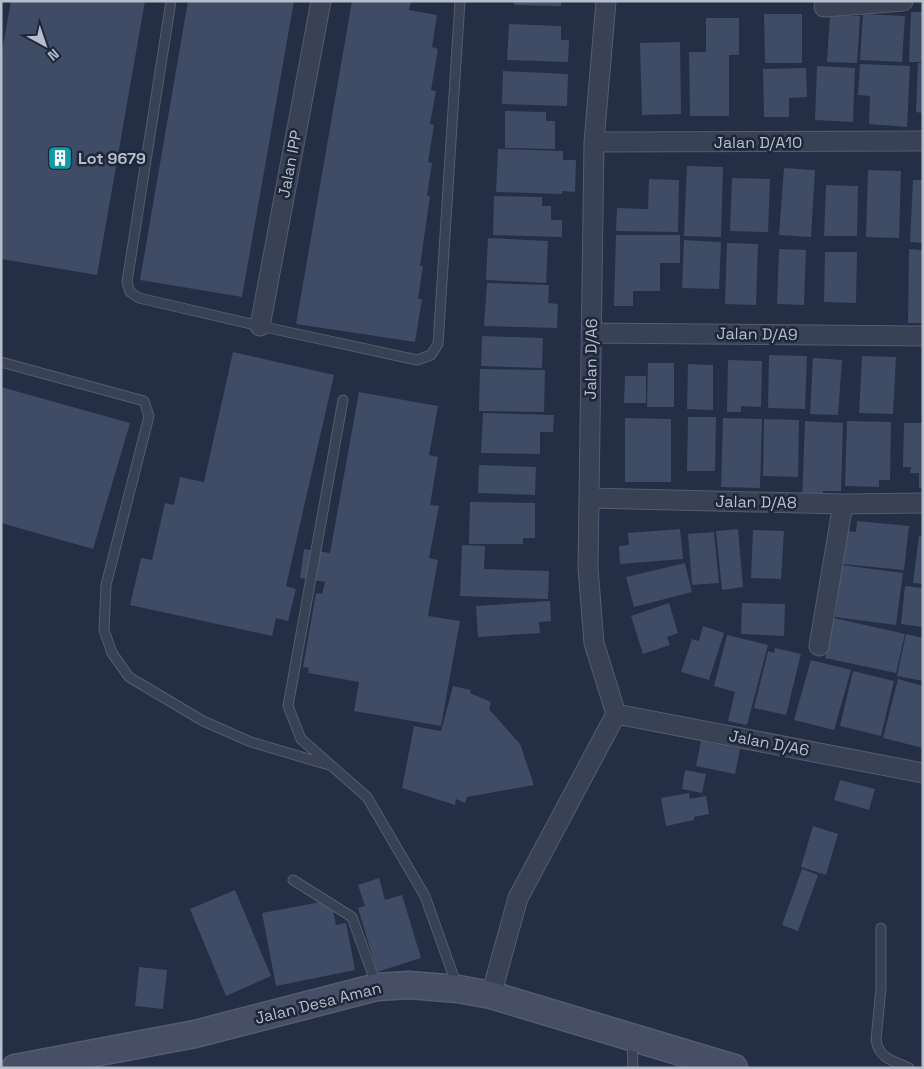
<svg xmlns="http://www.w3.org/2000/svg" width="924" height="1069" viewBox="0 0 924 1069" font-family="'Space Grotesk',sans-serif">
<rect width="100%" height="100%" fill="#242e45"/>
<path fill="#404b65" d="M11 1H145L97 275 1 259V57Z
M188 1H294L242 297 140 280Z
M352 1H411L409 10 437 15 432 47 438 49 431 90 436 91 430 124 434 125 428 162 432 163 427 196H430L420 266H423L418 299H422L415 342 296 324Z
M514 1H561V6L514 5Z
M911 12H923V62H909Z
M764 14H802V63H765Z
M863 14 905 16 902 62 860 60Z
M830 15 860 16 857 63 827 62Z
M706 18H739V55H729V116H690L689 52H706Z
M509 24 561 26V40H569L568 62 507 60Z
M680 42 681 114 642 115 640 43Z
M918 63H923V113L916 112Z
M860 64 910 66 907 127 869 124 870 96 858 95Z
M817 66 855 68 853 122 815 120Z
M806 68 807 97 789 98V117H764L763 69Z
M503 71 568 74 567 106 502 104Z
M505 111 546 112V121H555V149L505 148Z
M498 149 563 151V160H576L575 192 562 191V194L496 192Z
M687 166 723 167 721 237 684 236Z
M784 168 815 170 811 237 779 235Z
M868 170 901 171 899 238 866 237Z
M732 178 770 179 768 232 730 231Z
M649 179 679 180 678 232 616 231 617 208 648 209Z
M913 180H923V243L910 242Z
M826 185 858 186 857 236H824Z
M494 196 542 197V206H551V220H562V237L493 235Z
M616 235H680V263H660V291H633V306H614Z
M488 238 548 241 546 283 486 280Z
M684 240 721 242 719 289 682 288Z
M727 243 758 244 756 305 725 304Z
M779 249 806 250 804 305 777 304Z
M909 249 923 250V323H908Z
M825 252H857L856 303 824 302Z
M487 283 549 285 548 303 558 304 557 328 484 326Z
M482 336 543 338 542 368 481 366Z
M233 352 334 375 286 586 296 589 288 621 276 618 272 636 130 605 141 558 152 560 165 503 174 505 180 477 204 482Z
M769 355 807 356 805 409 768 408Z
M862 356 896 357 893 414 859 413Z
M813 358 842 360 838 415 810 414Z
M728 360 762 361 761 407 741 406V412H727Z
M648 363H674V407H647Z
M688 364 713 365V410L687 409Z
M480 369 545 370 544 412 479 411Z
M625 376H646V403H624Z
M1 387 130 423 93 549 1 523Z
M359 392 438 406 429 455 438 457 430 505 439 506 429 558 438 560 428 616 460 621 441 726 354 711 359 682 308 673 309 668 303 667 316 593 322 594 325 582 300 578 304 549 330 553Z
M483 413 554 415 553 432H540V454L481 453Z
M688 417H716L715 471H687Z
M625 418 671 419V482H625Z
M723 418 762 419 760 488 721 487Z
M764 419 799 420 798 477 763 476Z
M805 421 843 423 841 491H823L822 502 802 501Z
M847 421 891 422 890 480H879V487L845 486Z
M904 423H923V488H919V473H910L911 467H903Z
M479 465 536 467 535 495 478 493Z
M470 502 535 503V538H523V544H469Z
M857 521 909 526 904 570 842 564 846 531 856 532Z
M680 529 683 559 620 564 619 546 629 545 628 533Z
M738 529 743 587 722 590 716 531Z
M753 530 784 531 781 579 751 578Z
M714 532 719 583 692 585 688 534Z
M919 536 923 537V584L913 583Z
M462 545 485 546 484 569 549 571 548 599 460 596Z
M685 563 692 592 634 607 626 577Z
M842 565 903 573 896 625 835 617Z
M905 586 923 588V627L901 624Z
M550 601 551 621 539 622 540 633 478 637 476 606Z
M669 603 678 633 667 637 670 645 643 654 631 616Z
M742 603 785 604 784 636 741 634Z
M834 618 905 634 896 673 825 658Z
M703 626 724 633 709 680 681 672 692 639 699 641Z
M906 634 923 638V681L897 676Z
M727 635 768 645 747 725 728 721 735 692 714 686Z
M775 648 801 654 786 715 754 708 768 651 774 653Z
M811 660 851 670 834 730 794 720Z
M853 671 894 681 881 736 840 726Z
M898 679 923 686V748L883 738Z
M453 686 471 690 470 693 491 702 489 709 520 744 534 785 467 797 465 803 456 799 455 805 402 788 414 726 441 731Z
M701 741 740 749 735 774 696 766Z
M685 770 706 774 702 793 682 789Z
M840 780 875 789 869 810 834 800Z
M689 793 690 799 706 796 709 814 694 817V820L666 826 661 798Z
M813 826 838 834 826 875 801 867Z
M802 869 818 875 798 931 782 925Z
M379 878 385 900 402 895 421 958 377 972 358 908 365 906 358 885Z
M235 890 271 976 226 996 190 909Z
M331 900 336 925 346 923 355 970 276 986 262 913Z
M139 967 167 970 163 1009 135 1006Z"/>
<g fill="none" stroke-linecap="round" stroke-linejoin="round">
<defs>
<path id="lane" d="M171 1 127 282 130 292 139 298 260 326 417 360 431 355 438 344 460 1
M1 362 144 401 149 416 106 585 104 630 112 653 129 677 203 721 251 742 329 765
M343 400 288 706 301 739 367 797 425 896 457 986
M293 880 352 917 376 984
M881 928V988L876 1040C879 1059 894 1061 909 1068
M632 1041 633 1068"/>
<path id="street" d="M824 7 903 1
M594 142 923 141
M260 326 321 1
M591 333 923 336
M589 498 843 504 923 503
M819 646 843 504
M616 714 923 773
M491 995 518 898 616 714 594 643 588 568 594 142 606 1"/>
<path id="secondary" d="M15 1068 195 1034 377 987 409 985 458 989 491 995 734 1068"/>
</defs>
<use href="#lane" stroke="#545c6e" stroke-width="11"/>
<use href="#street" stroke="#545c6e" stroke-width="21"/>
<use href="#secondary" stroke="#545c6e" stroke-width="29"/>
<use href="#lane" stroke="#394154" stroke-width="9"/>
<use href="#street" stroke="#394154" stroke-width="19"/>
<use href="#secondary" stroke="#474f67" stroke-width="26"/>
</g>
<defs>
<symbol id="building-square" viewBox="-11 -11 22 22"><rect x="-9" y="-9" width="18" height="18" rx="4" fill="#0f9aa8" stroke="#1e2639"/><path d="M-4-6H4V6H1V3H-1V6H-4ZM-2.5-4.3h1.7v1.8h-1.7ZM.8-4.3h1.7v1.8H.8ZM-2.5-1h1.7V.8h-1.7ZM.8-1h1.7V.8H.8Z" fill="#fff"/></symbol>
</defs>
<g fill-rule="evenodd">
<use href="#building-square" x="46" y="144" width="28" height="28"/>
</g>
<g text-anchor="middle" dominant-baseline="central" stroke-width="5" stroke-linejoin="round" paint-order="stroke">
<g font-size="16" fill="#b6bdcd" stroke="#1e2639">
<text x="758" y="142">Jalan D/A10</text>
<text transform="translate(290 164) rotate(-79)">Jalan IPP</text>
<text transform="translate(757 334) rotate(1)">Jalan D/A9</text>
<text transform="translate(591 359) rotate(-89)">Jalan D/A6</text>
<text transform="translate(756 502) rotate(1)">Jalan D/A8</text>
<text transform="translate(769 743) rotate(11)">Jalan D/A6</text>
<text transform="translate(318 1003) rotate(-14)">Jalan Desa Aman</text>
</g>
<g font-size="16" font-weight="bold" fill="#b6bdcd" stroke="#1e2639" text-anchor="start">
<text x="78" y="158">Lot 9679</text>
</g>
</g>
<rect width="924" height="1069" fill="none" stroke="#b6bdcd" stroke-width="5"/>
<g transform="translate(45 45) rotate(140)" stroke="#1e2639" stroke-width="4" paint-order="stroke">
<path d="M0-4L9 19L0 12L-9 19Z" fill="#b6bdcd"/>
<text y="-8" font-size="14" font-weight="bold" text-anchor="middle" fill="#b6bdcd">N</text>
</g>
</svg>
